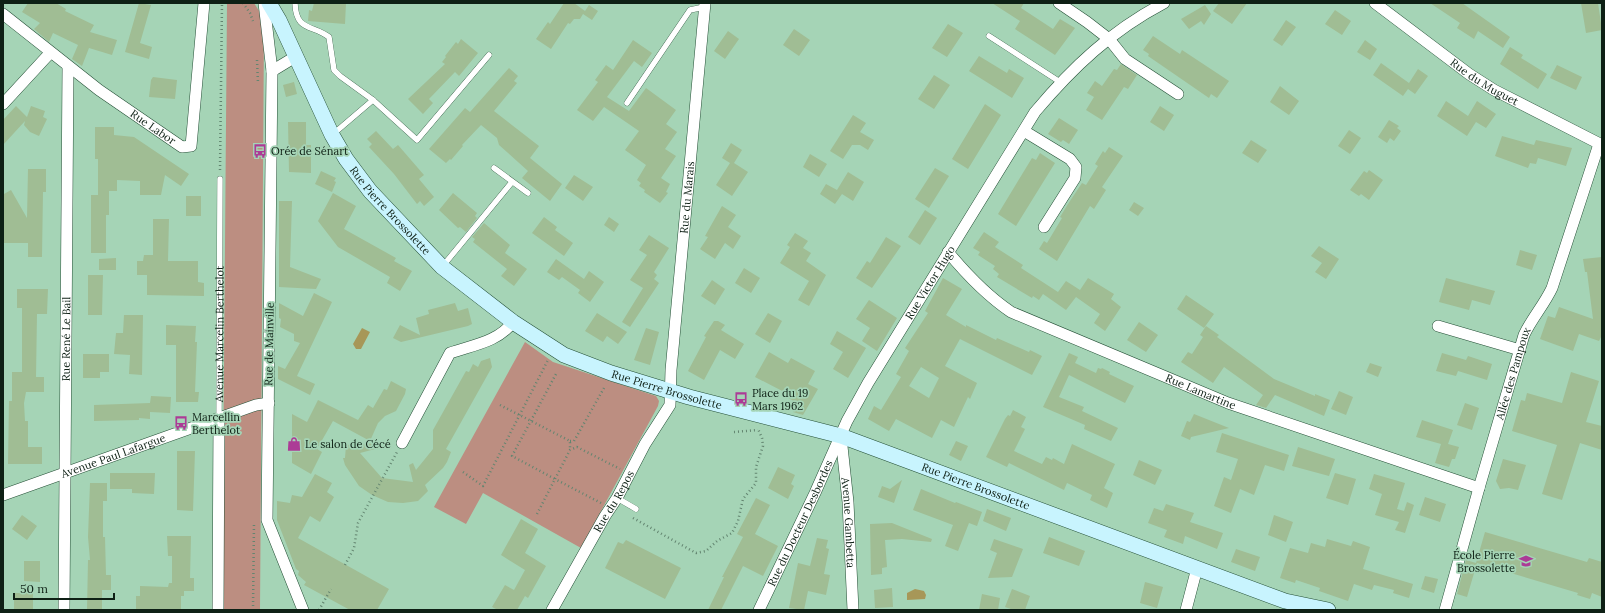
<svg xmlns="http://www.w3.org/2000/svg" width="1605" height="613" viewBox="0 0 1605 613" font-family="Lora,serif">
<rect width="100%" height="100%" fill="#a5d4b6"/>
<path fill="#bc8e81" d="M227 3H254L261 14 264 27 260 610H222Z
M525 342 553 362 656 396 659 401 658 406 581 548 483 493 466 524 434 507Z"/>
<path fill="#a79758" d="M362 328 370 332 361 349H356L353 344Z
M915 589 924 591 926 595 925 599 907 600V593Z"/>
<path fill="#a0bd94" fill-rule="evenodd" d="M28 3H56L66 9 65 11 94 25 90 32 117 40 112 55 89 48 82 66 72 59 78 45 53 33 49 42 34 29 40 23 22 12Z
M139 3 151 5 140 43 152 47 149 59 125 52Z
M314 3H346L345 24 308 21 309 10 312 11Z
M564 3H574L585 11 589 5 598 11 592 20 583 14 580 19H574L570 24 568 23 551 49 536 39 548 22 550 24Z
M992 3H1024L1021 8 1053 29 1060 19 1075 28 1055 55 1015 29 1020 21Z
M1219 3H1247L1232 24 1213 11Z
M1430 3H1462L1510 37 1503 48 1478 31 1474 39 1457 28 1460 23Z
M1581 3H1598L1602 30 1586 33Z
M1205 5 1211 14 1204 25 1201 21 1189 29 1181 19Z
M1335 10 1351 21 1342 35 1325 24Z
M1286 20 1296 27 1282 46 1273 40Z
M948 24 963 33 947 57 932 48Z
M794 29 810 40 799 56 783 45Z
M728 31 739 39 725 59 714 51Z
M1153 36 1180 54 1182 50 1229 81 1217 98 1211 94 1209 98 1148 56 1149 54 1143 50Z
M461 39 478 53 459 76 455 72 429 99 433 103 423 114 408 99 445 64 442 62 446 57 445 56 456 42 458 44Z
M633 40 652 53 642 67 634 61 607 97 629 111 646 88 676 110 666 124 677 132 665 149 676 156 661 178 670 184 666 192 668 193 660 203 644 192 645 190 639 186 641 183 637 180 646 165 625 150 639 131 604 107 593 121 577 110 598 82 595 80 606 65 613 70Z
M1365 40 1377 49 1370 60 1357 52Z
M1510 47 1523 55 1521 58 1547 74 1538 89 1500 64Z
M979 56 1007 73 1009 69 1024 78 1012 98 969 71Z
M1381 63 1409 83 1418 69 1428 76 1415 94 1408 89 1403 96 1373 75Z
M1121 64 1137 75 1128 89 1124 87 1102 120 1086 110 1094 97 1087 93 1095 81 1102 86 1114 69 1117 70Z
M1557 65 1582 77 1576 90 1550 78Z
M509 68 518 76 514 81 517 83 494 111 539 146 530 158 562 184 550 201 522 178 528 171 499 145 497 138 481 125 462 145 463 146 451 160 450 159 446 163 429 149 465 108 470 112Z
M934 75 950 85 934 109 918 99Z
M153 77 177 80 175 99 149 97 151 80Z
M294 82 297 94 286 97 283 85Z
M1280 86 1299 101 1289 115 1270 102Z
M1446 101 1468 116 1477 101 1496 114 1486 128 1476 122 1467 136 1437 116Z
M985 104 1001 115 968 169 952 159Z
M16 106 27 117 31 106 45 111 43 117 47 119 39 136 30 132 24 125 25 121 3 145V120Z
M1160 106 1174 115 1164 131 1150 122Z
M853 115 866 123 860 132 874 140 868 150 860 145H852L843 159 830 151Z
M1059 118 1078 130 1069 144 1063 140 1061 142 1048 134Z
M1389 120 1399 126 1397 128 1401 131 1394 141 1390 138 1387 143 1378 137Z
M288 122H306V145H311V173L289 172Z
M95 127H114V135L134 137 189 174 181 186 165 175 161 195H140V181L117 180V191H109V215H106V253H91V195H98V159H95Z
M1349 130 1361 138 1350 154 1338 146Z
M376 131 393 149 398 145 424 175 419 179 434 197 424 206 420 201 417 204 394 174 369 147 372 144 367 139Z
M1502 136 1534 145 1536 140 1572 148 1566 166 1538 158 1536 164 1530 163 1528 168 1495 156Z
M1251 140 1267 150 1258 163 1242 153Z
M731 143 742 150 734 163 748 172 732 196 716 185 730 163 722 158Z
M1109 147 1123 156 1102 187 1106 190 1094 209 1090 206 1057 261 1039 249 1044 241 1047 243 1062 218 1060 217 1068 204 1082 183 1086 185 1098 166 1095 164 1103 151 1105 153Z
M1040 153 1055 163 1016 226 998 214 1032 158 1036 160Z
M810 154 827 164 819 177 803 167Z
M935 168 949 176 929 208 915 199Z
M28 169H46V192H43L42 257H28V243H3L4 194 11 190 27 218Z
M1369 170 1383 180 1369 200 1361 194 1359 196 1350 190 1364 171 1367 173Z
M321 171 336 178 334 181 336 182 332 192 315 184Z
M848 172 864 182 853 201 842 194 835 204 820 194 826 184 837 190Z
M574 175 593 187 583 201 565 188Z
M333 193 356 206 344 229 396 258 394 261 412 271 400 291 387 283 390 277 338 247 318 221Z
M453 193 477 213 475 216 477 218 466 232 460 227 458 228 439 210Z
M186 196H201V216H186Z
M279 201H292L290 267 321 279 316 289 279 287Z
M1134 202 1144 208 1138 216 1129 210Z
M722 206 736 215 728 227 741 236 733 249 725 243 715 259 700 249 708 237 705 236Z
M925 210 937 218 920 245 908 237Z
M544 217 557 227 555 230 573 243 564 256 532 233Z
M609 217 619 224 614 232 604 225Z
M153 219H169L168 261H198V282L204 283V296L147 295V275H137V261H143L144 255H153Z
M484 223 510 245 505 253 527 269 514 286 501 276 507 269 473 242 475 239 472 237Z
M984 232 999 242 995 247 1023 265 1021 268 1058 292 1066 281 1080 290 1088 278 1114 294 1111 299 1121 307 1105 331 1094 323 1100 314 1076 297 1066 310 1043 294 1039 300 1033 296 1032 298 997 277 999 274 993 269 995 266 978 255 980 252 973 248Z
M795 233 808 241 803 248 811 253 806 261 826 275 809 306 798 300 809 281 780 263 790 247 787 245Z
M649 235 669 248 654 272 657 275 654 279 659 283 630 327 622 322 643 288 630 280 647 255 639 250Z
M886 237 901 246 872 288 856 278 867 261 870 263Z
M1319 246 1339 259 1326 279 1315 272 1322 263 1311 256Z
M1520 250 1537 255 1532 270 1516 265Z
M1602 257V335L1599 341 1579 334 1573 351 1540 339 1548 316 1555 318 1559 307 1593 319 1587 272H1585L1583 259Z
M116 258V270H99V259Z
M556 259 584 279 589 271 604 282 590 302 578 293 580 290 562 277 559 280 547 272Z
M744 268 760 278 751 293 735 283Z
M88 275H103L102 315H88Z
M943 278 962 289 946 315 966 327V325L996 340 997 338 1029 352 1030 350 1042 356 1032 375 960 339 945 366 977 383 970 399 968 397 954 427 941 420 932 438 896 419 889 431 868 419 874 406 881 410 901 377 896 374 909 351 905 348 928 313 925 311ZM921 367 939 378 929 398 909 386Z
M1446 278 1495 291 1490 305 1472 300 1469 310 1439 302Z
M712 280 725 289 715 305 701 296Z
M17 289H48L47 314H37L36 377H44V392H26L24 403 25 421H28V447H42V464H8L9 401H12V372H22V308H17Z
M314 293 332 302 297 376 315 384 310 395 278 379V366L285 369 300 343 294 341V334L280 327 281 319 279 318V303L303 316Z
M1186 295 1214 314 1204 328 1177 309Z
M869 300 897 318 877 351 862 341 870 328 856 319Z
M455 303 458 311 468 308 472 324 468 326 401 342 393 338 400 325 420 335 416 318 429 314 428 310Z
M597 313 627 332 618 344 607 336 603 342 585 331Z
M768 313 782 321 770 343 755 334Z
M124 315H143L142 375 129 374 130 355 114 354 116 333H123Z
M714 321H718L725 325 721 330 744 344 735 359 720 350 704 380 688 371 706 337 704 336Z
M1139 322 1158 335 1146 352 1127 340Z
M166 325 196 326 195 342H197L195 392H199L198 402H176V345H166Z
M1206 326 1219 335 1217 337 1274 379 1315 396V394L1330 400 1324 416 1275 395 1266 408 1256 405 1263 395 1224 367 1213 383 1181 362 1188 352 1192 354 1203 337 1200 335Z
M646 328 659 332 650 365 634 360Z
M837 331 866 348 848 378 833 369 843 352 830 344Z
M769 352 788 363 791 358 815 371 808 384 818 389 803 415 793 412 798 403 786 397 788 394 755 377Z
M1069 353 1078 357 1075 363 1096 373 1098 368 1101 369 1102 368 1110 372 1109 374 1134 386 1125 403 1069 375 1059 397 1084 407 1082 411 1118 428 1111 441 1084 429 1085 425 1043 407Z
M1442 353 1466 360 1468 356 1492 364 1487 380 1458 371 1456 376 1436 371Z
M83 354H109V372H100V378H83Z
M490 358 492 367 446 449 451 452 447 462 443 468 425 485 428 491 418 501 403 503 388 502 372 495 359 486 345 465 343 458H345L346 445 379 443V448L360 453 382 478 413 482 409 465 413 463 416 470 433 449V430L466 371 469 372 473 364 478 367 481 361Z
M1370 363 1382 367 1378 377 1366 372Z
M1571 372 1599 381 1586 422 1602 426V450L1580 443 1562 500 1542 494 1557 445 1512 431 1521 400 1525 401 1527 393 1562 403Z
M391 381 406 389 405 394 396 411 385 416 378 423 370 441 333 421 317 449 322 452 311 474 292 463V414L307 422 318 400 358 420 368 405 373 408 384 389 387 390Z
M1339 391 1353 397 1346 415 1331 409Z
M151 396 171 397 170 413 150 412V419L139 418V420L94 421V405L150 403Z
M1465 403 1479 408 1472 430 1457 425Z
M1013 410 1026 417 1021 427 1025 429 1014 451 1042 464 1046 457 1052 460 1053 458 1064 464 1072 444 1115 464 1104 488 1113 493 1107 508 1090 500 1092 495 1067 483 1064 490 1009 463 1007 467 986 457 1005 419 1008 415 1010 416Z
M1194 414 1229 428 1191 437 1190 440 1181 436 1187 421 1190 422Z
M1422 420 1453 430 1448 444 1459 447 1455 459H1452L1449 467 1435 463 1441 444 1416 437Z
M1222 433 1289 455 1284 471 1265 465 1254 495 1240 489 1231 513 1214 506 1224 477 1231 480 1238 459 1216 452Z
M956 441 968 446 961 461 949 455Z
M1298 447 1335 459 1329 476 1292 466Z
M177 451H195L193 511 177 510Z
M1503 459 1526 465 1518 490 1509 488 1500 489 1496 481Z
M1139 460 1162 470 1155 485 1133 475Z
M778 467 795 475 791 484 794 486 788 499 768 488Z
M110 473H155L154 494 132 493V489H110Z
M1335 473 1356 479 1348 505 1326 498Z
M315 474 332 483 327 492 334 497 320 522 310 516 298 538 389 589 377 610H350L304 585 306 582 298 575 299 571 296 569 277 520V501L290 503 292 495 302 497Z
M1374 474 1405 483 1397 509 1404 511 1407 502 1414 505 1405 533 1395 530 1399 522 1375 515 1382 494 1369 489Z
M902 480 894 503 878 497 882 486 890 489Z
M90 483H107V501H103V537H105L106 575H111V590H102V610H87L88 560H90L88 537Z
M921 489 955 503 956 502 982 512 977 526 969 523 958 551 945 546 953 525 913 510Z
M1425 497 1446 504 1440 522 1419 515Z
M756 498 770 505 755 534 778 546 763 576 743 566 721 610H708L724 577H722L743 537 737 534Z
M1166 504 1194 513 1190 522 1223 533 1217 549 1185 536 1183 544 1164 537 1167 530 1148 523 1154 508 1163 511Z
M987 509 1011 518 1006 531 983 521Z
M22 515 37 526 27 540 12 529Z
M1274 515 1293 522 1286 542 1268 535Z
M521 519 538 529 525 553 546 566 528 598 525 596 517 610H498L492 607 505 585 514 590 525 570 501 555Z
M892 523 932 539 931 542 902 539 885 540 887 567 882 568V574L871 575 870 524Z
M1485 532 1587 562 1589 558 1602 562V597L1592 593 1590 599 1577 595 1578 593 1477 563 1467 597 1457 594 1466 560 1476 563Z
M167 536H191L190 578H194V591H184V596H181V610H136V596H140V586L168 587 169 583H172V556H168Z
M1049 537 1085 551 1079 566 1043 553Z
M817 538 828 540 826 548 829 549 824 574 830 575 826 595 808 591 804 610 789 608 798 563 810 566Z
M994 539 1023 549 1012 577 988 578 997 553 990 550Z
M1327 539 1351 546 1353 541 1370 547 1363 569 1413 584 1409 598 1393 593 1394 590 1374 585 1372 590 1354 584 1348 601 1319 591 1320 588 1296 580 1295 583 1280 578 1290 548 1308 553 1311 543 1325 547Z
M626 540 681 568 665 599 605 568 618 542 623 544Z
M1236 549 1260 557 1255 571 1231 562Z
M24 561H40V582L24 581Z
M1425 576 1438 579 1434 593 1421 589Z
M1145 582 1163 587 1157 608 1140 603Z
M892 588 893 607 875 608 874 590Z
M1012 589 1030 596 1025 610H1014L1005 607Z
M14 593H33V610H14Z
M982 594 1000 598 998 610H979Z"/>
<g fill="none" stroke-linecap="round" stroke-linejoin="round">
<defs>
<g id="lane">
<path d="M295 3C296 32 312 24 329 37L334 70 340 76 373 100 332 135"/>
<path d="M989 36 1060 82"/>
<path d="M373 100 417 140 489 55"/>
<path d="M627 103 690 10 704 7"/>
<path d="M494 168 528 193"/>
<path d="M442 267 512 182"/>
<path id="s1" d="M219 419 220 179"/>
<path d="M617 498 636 509"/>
</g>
<g id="street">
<path d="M264 3 272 71 267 520 303 610"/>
<path d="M1059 3 1087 22 1109 39 1125 59 1178 94"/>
<path id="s2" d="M1375 3 1469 74 1494 90 1602 145"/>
<path id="s3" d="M3 14 99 90 182 147 191 146 204 3"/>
<path d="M272 71 295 57"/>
<path d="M3 104 50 53"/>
<path d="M1024 131 1070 159 1076 167 1075 178 1044 227"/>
<path id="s4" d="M948 252C967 275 986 295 1011 312L1228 403 1479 488"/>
<path d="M1438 326 1520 350"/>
<path id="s5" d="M841 437 848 502 853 610"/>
<path d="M402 443 450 353C473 345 498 342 513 322"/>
<path id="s6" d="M3 495 256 405 269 403"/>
<path id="s7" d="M64 610 68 67"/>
<path d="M218 610 219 419"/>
<path id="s8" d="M552 610 605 516 617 498 645 444 670 405 671 370 705 3"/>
<path id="s9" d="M759 610 815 493 847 421 868 383 1035 112C1073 67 1111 31 1164 3"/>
<path d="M1186 610 1197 568"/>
<path id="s10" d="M1445 610 1479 488 1524 335C1532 318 1544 305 1552 288L1599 144"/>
</g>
<g id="secondary">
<path id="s11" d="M269 3 279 20 332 135 346 159 370 191 442 267 513 322 564 355 611 373 689 397 841 436 1285 601 1328 610"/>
</g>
</defs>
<use href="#lane" stroke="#244f36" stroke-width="6"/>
<use href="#street" stroke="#244f36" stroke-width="12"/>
<use href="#secondary" stroke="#244f36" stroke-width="16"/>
<path stroke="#638570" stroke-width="2.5" stroke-dasharray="1 3" stroke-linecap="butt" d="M243 3 250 13 253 21
M257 60 258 83
M220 170 222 3
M500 405 570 441V450
M734 432 758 430
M570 441H574L604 388
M463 472 483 486 548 360
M601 503 555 479 570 450 577 447 620 469
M537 514 555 479 512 456 556 374
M633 518 696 553 706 551 717 541 732 533 738 521 743 499 756 483V467L763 446 762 438 758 429
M345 565 354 548 358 523 397 452
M253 610 254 522
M319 610 331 589"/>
<use href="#lane" stroke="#fff" stroke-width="5.5"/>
<use href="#street" stroke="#fff" stroke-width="11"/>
<use href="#secondary" stroke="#c8f4fe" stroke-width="15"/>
</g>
<defs>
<symbol id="bus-bare" viewBox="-9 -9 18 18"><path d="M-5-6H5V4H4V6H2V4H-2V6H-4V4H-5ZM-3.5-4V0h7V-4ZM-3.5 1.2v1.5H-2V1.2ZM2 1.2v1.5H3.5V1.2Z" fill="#ac3b96" stroke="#a5d4b6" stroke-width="2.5" paint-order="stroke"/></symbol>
<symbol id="shop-bare" viewBox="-9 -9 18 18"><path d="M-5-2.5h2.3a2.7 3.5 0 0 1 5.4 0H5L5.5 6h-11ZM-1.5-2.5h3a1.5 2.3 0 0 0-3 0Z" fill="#ac3b96" stroke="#a5d4b6" stroke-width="2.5" paint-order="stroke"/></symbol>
<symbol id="school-bare" viewBox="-9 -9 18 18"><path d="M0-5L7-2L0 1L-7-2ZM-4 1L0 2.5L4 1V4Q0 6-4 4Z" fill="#ac3b96" stroke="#a5d4b6" stroke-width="2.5" paint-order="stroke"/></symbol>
</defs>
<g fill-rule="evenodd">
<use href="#bus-bare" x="250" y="141" width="20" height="20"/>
<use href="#bus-bare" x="731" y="389" width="20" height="20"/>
<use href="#bus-bare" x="171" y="413" width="20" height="20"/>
<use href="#shop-bare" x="284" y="434" width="20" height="20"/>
<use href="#school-bare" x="1516" y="551" width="20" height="20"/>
</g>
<g text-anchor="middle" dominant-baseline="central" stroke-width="3.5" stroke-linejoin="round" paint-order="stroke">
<g font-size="11" fill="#0e2015" stroke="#a5d4b6">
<text stroke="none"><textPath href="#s2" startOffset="135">Rue du Muguet</textPath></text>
<text stroke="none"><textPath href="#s3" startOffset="188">Rue Labor</textPath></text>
<text stroke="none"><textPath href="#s8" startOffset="445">Rue du Marais</textPath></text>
<text stroke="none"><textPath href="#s11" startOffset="242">Rue Pierre Brossolette</textPath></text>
<text stroke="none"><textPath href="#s9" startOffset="370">Rue Victor Hugo</textPath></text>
<text stroke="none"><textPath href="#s1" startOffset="85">Avenue Marcelin Berthelot</textPath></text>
<text stroke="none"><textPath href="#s7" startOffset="271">Rue René Le Bail</textPath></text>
<text transform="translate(269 344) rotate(-89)">Rue de Mainville</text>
<text stroke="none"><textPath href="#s10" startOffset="246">Allée des Pampoux</textPath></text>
<text stroke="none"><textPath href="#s11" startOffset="578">Rue Pierre Brossolette</textPath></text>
<text stroke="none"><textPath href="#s4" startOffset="293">Rue Lamartine</textPath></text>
<text stroke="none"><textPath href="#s6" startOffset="117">Avenue Paul Lafargue</textPath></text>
<text stroke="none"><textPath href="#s11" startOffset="902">Rue Pierre Brossolette</textPath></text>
<text stroke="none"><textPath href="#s8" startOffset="125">Rue du Repos</textPath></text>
<text stroke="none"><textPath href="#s9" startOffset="96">Rue du Docteur Desbordes</textPath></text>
<text stroke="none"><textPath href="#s5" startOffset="86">Avenue Gambetta</textPath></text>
</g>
<g font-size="11" fill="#0e2015" stroke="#a5d4b6" text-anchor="start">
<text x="271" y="151">Orée de Sénart</text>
<text x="752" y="393">Place du 19<tspan x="752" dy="13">Mars 1962</tspan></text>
<text x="192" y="417">Marcellin<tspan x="192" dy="13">Berthelot</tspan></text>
<text x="305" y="444">Le salon de Cécé</text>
<text x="1515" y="555" text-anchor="end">École Pierre<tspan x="1515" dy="13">Brossolette</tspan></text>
</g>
</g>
<rect width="1605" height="613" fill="none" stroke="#0e2015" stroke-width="8"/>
<path d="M14 593v6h100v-6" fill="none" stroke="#0e2015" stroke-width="2"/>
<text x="20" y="593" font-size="12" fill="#0e2015" stroke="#a5d4b6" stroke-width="3" paint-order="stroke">50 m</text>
</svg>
